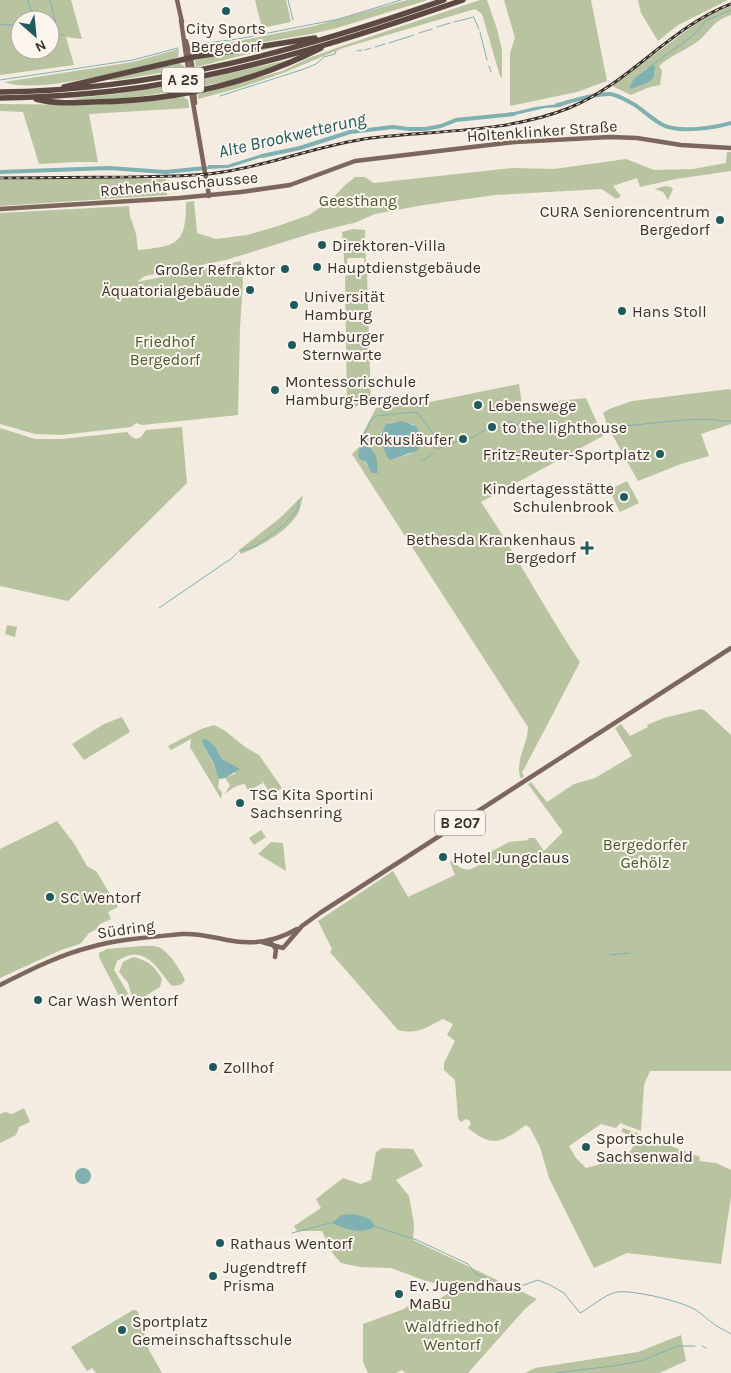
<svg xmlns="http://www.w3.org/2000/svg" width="731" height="1373" viewBox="0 0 731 1373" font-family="Karla,sans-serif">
<rect width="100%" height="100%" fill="#f4ebe1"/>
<path fill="#b8c4a0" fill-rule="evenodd" d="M0 0H71L82 39 66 37 74 65 0 75ZM20 20H50V50H20Z
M255 0H286L291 22 262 28Z
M407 0H428L337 28 311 34 195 54 190 47 239 41 314 26Z
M480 0H487L497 29 502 50V78L500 76 482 14 475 9 343 48 283 73 239 88 198 99V95L202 93 282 71 309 58 342 46Z
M504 0H591L607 81 577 92 510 106V53L515 38Z
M638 0H728L678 25 658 41 641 13Z
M731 6V15C712 21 711 31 697 42 684 51 671 55 659 66L662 71 660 85 647 88 631 95 612 86 706 16ZM647 68 655 71 651 81 629 89 634 78Z
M284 44 280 46 196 67 195 60Z
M179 49 178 57 173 59C133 68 39 95 4 82L133 62Z
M292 59 241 78 199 87 197 81Z
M180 63 184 66V69L118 80H99Z
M186 83 187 87 184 90 128 98 93 100 68 99 116 94Z
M183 97 188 100 189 108 89 114 98 162H76L39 164 23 112 0 111V104L90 105 134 103Z
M727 152H731V171L676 179 640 187 637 178 613 186 621 196 616 199 602 189 495 195 424 205 375 214 357 222 313 233 226 260 145 276 137 282 241 261 243 281 240 328 238 415 142 425 136 423 131 427 62 435 35 434 0 424V213L129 206 130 216 136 234 138 250C178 246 186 244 186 202L194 201 197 233 216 239 247 235 278 226 309 215 330 201 344 186 355 177H365L374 183 512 168 554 169 626 159 654 170 693 169 726 163Z
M74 178 166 179 167 195 0 206V180Z
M665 186 671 187 673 189 668 200 663 192 655 189Z
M353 229 365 230 366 267 365 268 364 258H347L348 273H345L342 232Z
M365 271 367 273 371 405 347 407 345 276Z
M519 384 522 405 586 398 603 436 481 502C516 554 545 610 580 662L522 773 524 776 521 779C514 762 528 744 528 727L352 454 361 445 358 443 376 408 420 404ZM396 422 413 424 425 440 410 454 392 459C385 453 382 445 379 436L389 423ZM361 447 377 467 378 471 368 467 367 464 358 454Z
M729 389 731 390V424L701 434 709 456 681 464 638 481 608 427 603 413 609 409 632 401Z
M182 427 187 483 68 601 0 586V428L35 439H62L127 432 132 437 136 439 141 437 146 430Z
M627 481 639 503 620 512 609 490Z
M303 495C302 501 301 506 299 511 291 530 259 547 241 554L239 550 280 518Z
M7 625 17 627 15 637 5 634Z
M701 709 704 710 731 735V1071H650L644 1085 641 1131 620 1123 616 1128 601 1124 569 1146 576 1158 586 1168 605 1163 613 1154 623 1162 637 1141 621 1131 623 1128 700 1157 699 1161 716 1163 731 1170V1196L721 1264 627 1253 594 1268 549 1178 540 1147 530 1128 526 1125C501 1142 494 1149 468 1128L471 1124 469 1120 466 1119 461 1122 458 1118 455 1080 444 1070V1063L455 1041 447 1035 453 1024 443 1019C427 1027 417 1035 398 1030L330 952 332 949 318 921 393 871 408 897 455 875 450 862 452 861C472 880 473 861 493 863L487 854 509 842 529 840 528 838H535L544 851 563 832 528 784 531 782 547 802 574 784 595 778 632 756 615 728 621 724 630 736 648 727 647 725 664 718Z
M122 717 130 732 84 760 72 744 104 724Z
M214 725 224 730 245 747 259 755 282 788 271 795 260 777 263 783 248 791 245 784C236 785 231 789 225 794L230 785 225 778 236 773 222 759 215 746 204 748C209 756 219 771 219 780 219 783 218 785 218 788L222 792 221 799 190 747 191 739 171 750 168 746 201 729Z
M57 821 75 845 87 866 96 871 118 907 108 912 111 919 100 924 97 929 89 933 81 943 77 945 61 950 0 978V849Z
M261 830 266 837 254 845 249 838Z
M271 842 283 843 286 871 258 854Z
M142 946C147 946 153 945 158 947 167 949 183 973 185 981L180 985 172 986C156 967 145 943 117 961L114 970 128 993 126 997 119 996 99 957V953L107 949Z
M133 957C147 960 155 966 162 979L160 987 137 1001 132 997 128 983 119 972 123 962Z
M24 1108 30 1122 19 1127 16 1135 0 1143V1114L5 1112 12 1114Z
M382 1148 413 1149 423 1166 396 1180 409 1196 414 1224 413 1240 537 1299 525 1309 468 1373H405L402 1370 396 1373H368L363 1362V1324L404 1309 419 1298 427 1307 456 1288 426 1281 391 1268 360 1267 341 1263 333 1254 322 1231H297L294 1226 321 1208 316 1199 343 1178 361 1184 371 1180 376 1152Z
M133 1310H136L138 1312 149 1350 162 1373H96L92 1368 87 1371 71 1347Z
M681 1335 686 1361 659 1373H525L535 1368 638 1352Z"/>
<path fill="#7fb0b2" d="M652 65 655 66 654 77 651 81 631 89 629 88 634 78Z
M558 104H567L560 107 545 108 511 116 510 113 535 107Z
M262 154 266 156 228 168 208 169V165H227Z
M402 421 416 426 425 443 416 451 390 460C383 453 387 448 377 440L382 433 386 424Z
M363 446C378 448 377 461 378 473H372C369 470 368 465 366 462 360 458 357 461 359 450Z
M206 739 215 746 222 759 240 769 225 778 219 779C217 774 216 771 215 767 212 757 204 751 202 740Z
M75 1176a8 8 0 1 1 16 0a8 8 0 1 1-16 0Z
M353 1214C363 1216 370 1217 375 1226 362 1236 344 1228 331 1223L342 1215Z"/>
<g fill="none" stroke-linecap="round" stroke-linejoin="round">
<path stroke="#7fb0b2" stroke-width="1" d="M28 0 33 20
M50 0 57 28
M288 0 293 20
M474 18 479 29
M454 22 474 17
M0 24 20 26
M437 27 450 23
M480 32 487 60
M50 33 64 35
M419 33 432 29
M389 43 414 35
M191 45 238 39 339 19 401 0
M375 47 385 44
M42 50 44 56
M365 50 371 48
M357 51 362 50
M652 65 691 37 700 29 705 21 731 10
M489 66 491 72
M0 80 133 60 178 48
M220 96 304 69 316 64 324 57 335 54 336 51
M611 427C642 425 673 420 704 419 713 419 722 422 731 421
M364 434 371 420 376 416 414 412 418 413 443 447 466 438H472L486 429 497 428 508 421 513 422 516 425 522 422 529 424 541 421 557 432 561 429 567 430 569 429 576 430 597 427
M359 443 362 437
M425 443 438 449 442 447
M370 447 377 440
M421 462 433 453
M239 551 256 546 285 524 298 509V501
M159 608 232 558 237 553
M610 955 629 953
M374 1226 417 1240 468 1264 476 1274 497 1284 518 1287 538 1280 550 1285 564 1293 580 1313C592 1307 603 1295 617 1292 634 1290 681 1301 696 1310 702 1314 708 1320 714 1324 719 1328 725 1330 731 1334
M292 1233 330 1223
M702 1346 706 1348
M555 1373 613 1366 641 1361 677 1346H695"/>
<path stroke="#7fb0b2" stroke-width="4" d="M557 105C574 101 594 93 610 94 619 95 627 101 635 105 644 111 653 120 663 125 679 133 714 128 731 123
M262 156 300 148 350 132 393 127 409 129H425L441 126 456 120 514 114
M0 172 109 168 165 172 206 168"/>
<path stroke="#7d675c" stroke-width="4.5" d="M177 0 182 22
M181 20 192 97 209 196
M186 41 192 64 195 103
M0 209 179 198 241 192 290 185 355 161 515 142 610 137 637 138 681 145 731 148
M262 942 283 948 302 926 320 913 731 648
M272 944 276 949 275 957
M0 985C30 970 59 955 91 947 120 939 152 937 182 934 198 933 212 937 227 940 251 945 275 942 297 929"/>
<path stroke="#5c4a42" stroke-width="5.5" d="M64 87 194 57 315 38
M0 92C152 91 302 50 444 0
M0 98C48 97 96 94 144 87 253 70 359 36 463 0
M36 99C54 104 75 103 93 102 172 101 250 84 321 48"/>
<defs>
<path id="rail" d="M0 178C43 178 85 177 128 177 157 176 187 177 216 173 269 166 318 145 371 138 437 130 506 133 569 108 629 84 670 27 731 4"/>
</defs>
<use href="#rail" stroke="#3b302b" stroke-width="3"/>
<use href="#rail" stroke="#fbf5ee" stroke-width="1" stroke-dasharray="4" stroke-linecap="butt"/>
</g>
<g fill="#1f5a5e" stroke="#fbf5ee" stroke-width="2">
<circle cx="226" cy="11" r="5"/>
<circle cx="720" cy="220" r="5"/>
<circle cx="322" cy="245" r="5"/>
<circle cx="317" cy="267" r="5"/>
<circle cx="285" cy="269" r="5"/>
<circle cx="250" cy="290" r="5"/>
<circle cx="294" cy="305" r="5"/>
<circle cx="622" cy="311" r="5"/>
<circle cx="292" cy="345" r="5"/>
<circle cx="275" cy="390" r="5"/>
<circle cx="478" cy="405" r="5"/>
<circle cx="492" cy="427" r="5"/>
<circle cx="463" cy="439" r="5"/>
<circle cx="660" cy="454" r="5"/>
<circle cx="624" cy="497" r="5"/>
<path d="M584.5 540.5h5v5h5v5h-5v5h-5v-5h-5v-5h5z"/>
<circle cx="240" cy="803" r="5"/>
<circle cx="443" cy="857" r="5"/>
<circle cx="50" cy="897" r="5"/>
<circle cx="38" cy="1000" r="5"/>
<circle cx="213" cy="1067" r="5"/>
<circle cx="586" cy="1147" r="5"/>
<circle cx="220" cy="1243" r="5"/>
<circle cx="213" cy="1276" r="5"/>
<circle cx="399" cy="1294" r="5"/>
<circle cx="122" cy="1330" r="5"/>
</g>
<g text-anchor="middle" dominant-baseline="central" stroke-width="4" stroke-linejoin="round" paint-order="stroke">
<g fill="#fbf5ee" stroke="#756b66" stroke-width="1">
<rect x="162" y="67.5" width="42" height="25" rx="4"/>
<rect x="435" y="810.5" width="50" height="25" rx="4"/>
</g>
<g font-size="15" font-weight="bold" fill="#3b302b">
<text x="183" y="80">A 25</text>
<text x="460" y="823">B 207</text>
</g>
<g font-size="16" fill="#3b302b" stroke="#fbf5ee" text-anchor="start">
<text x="226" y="28" text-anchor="middle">City Sports<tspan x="226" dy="18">Bergedorf</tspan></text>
<text x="710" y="211" text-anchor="end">CURA Seniorencentrum<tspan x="710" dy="18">Bergedorf</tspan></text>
<text x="332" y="245">Direktoren-Villa</text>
<text x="327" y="267">Hauptdienstgebäude</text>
<text x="275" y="269" text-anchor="end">Großer Refraktor</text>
<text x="240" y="290" text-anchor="end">Äquatorialgebäude</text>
<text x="304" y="296">Universität<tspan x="304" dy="18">Hamburg</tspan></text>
<text x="632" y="311">Hans Stoll</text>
<text x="302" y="336">Hamburger<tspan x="302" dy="18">Sternwarte</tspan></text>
<text x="285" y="381">Montessorischule<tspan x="285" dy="18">Hamburg-Bergedorf</tspan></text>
<text x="488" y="405">Lebenswege</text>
<text x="502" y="427">to the lighthouse</text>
<text x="453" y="439" text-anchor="end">Krokusläufer</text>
<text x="650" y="454" text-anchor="end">Fritz-Reuter-Sportplatz</text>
<text x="614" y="488" text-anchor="end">Kindertagesstätte<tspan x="614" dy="18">Schulenbrook</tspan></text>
<text x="576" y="539" text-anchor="end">Bethesda Krankenhaus<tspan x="576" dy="18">Bergedorf</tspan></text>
<text x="250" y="794">TSG Kita Sportini<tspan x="250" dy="18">Sachsenring</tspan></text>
<text x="453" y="857">Hotel Jungclaus</text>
<text x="60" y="897">SC Wentorf</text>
<text x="48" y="1000">Car Wash Wentorf</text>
<text x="223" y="1067">Zollhof</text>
<text x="596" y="1138">Sportschule<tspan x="596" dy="18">Sachsenwald</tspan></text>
<text x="230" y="1243">Rathaus Wentorf</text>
<text x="223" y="1267">Jugendtreff<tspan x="223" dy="18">Prisma</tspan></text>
<text x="409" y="1285">Ev. Jugendhaus<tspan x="409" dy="18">MaBu</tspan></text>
<text x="132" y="1321">Sportplatz<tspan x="132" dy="18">Gemeinschaftsschule</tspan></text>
</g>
<g font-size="16" fill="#3b302b" stroke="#fbf5ee">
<text transform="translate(542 131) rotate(-4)">Holtenklinker Straße</text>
<text transform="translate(179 184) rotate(-5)">Rothenhauschaussee</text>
<text transform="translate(126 929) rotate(-8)">Südring</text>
</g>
<g font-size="16" fill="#4a5a2e" stroke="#fbf5ee">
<text x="358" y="200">Geesthang</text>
<text x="165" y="341">Friedhof<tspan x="165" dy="18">Bergedorf</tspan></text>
<text x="645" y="844">Bergedorfer<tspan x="645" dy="18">Gehölz</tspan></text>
<text x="452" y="1326">Waldfriedhof<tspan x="452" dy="18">Wentorf</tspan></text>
</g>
<g font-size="18" font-style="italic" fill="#1f5a5e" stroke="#fbf5ee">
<text transform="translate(292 135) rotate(-13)">Alte Brookwetterung</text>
</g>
</g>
<g transform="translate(35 35) rotate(153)"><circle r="24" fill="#fbf5ee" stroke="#aea6a0"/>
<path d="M0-4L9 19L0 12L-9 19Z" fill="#1f5a5e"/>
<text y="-8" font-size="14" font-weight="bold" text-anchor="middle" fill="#3b302b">N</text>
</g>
</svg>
